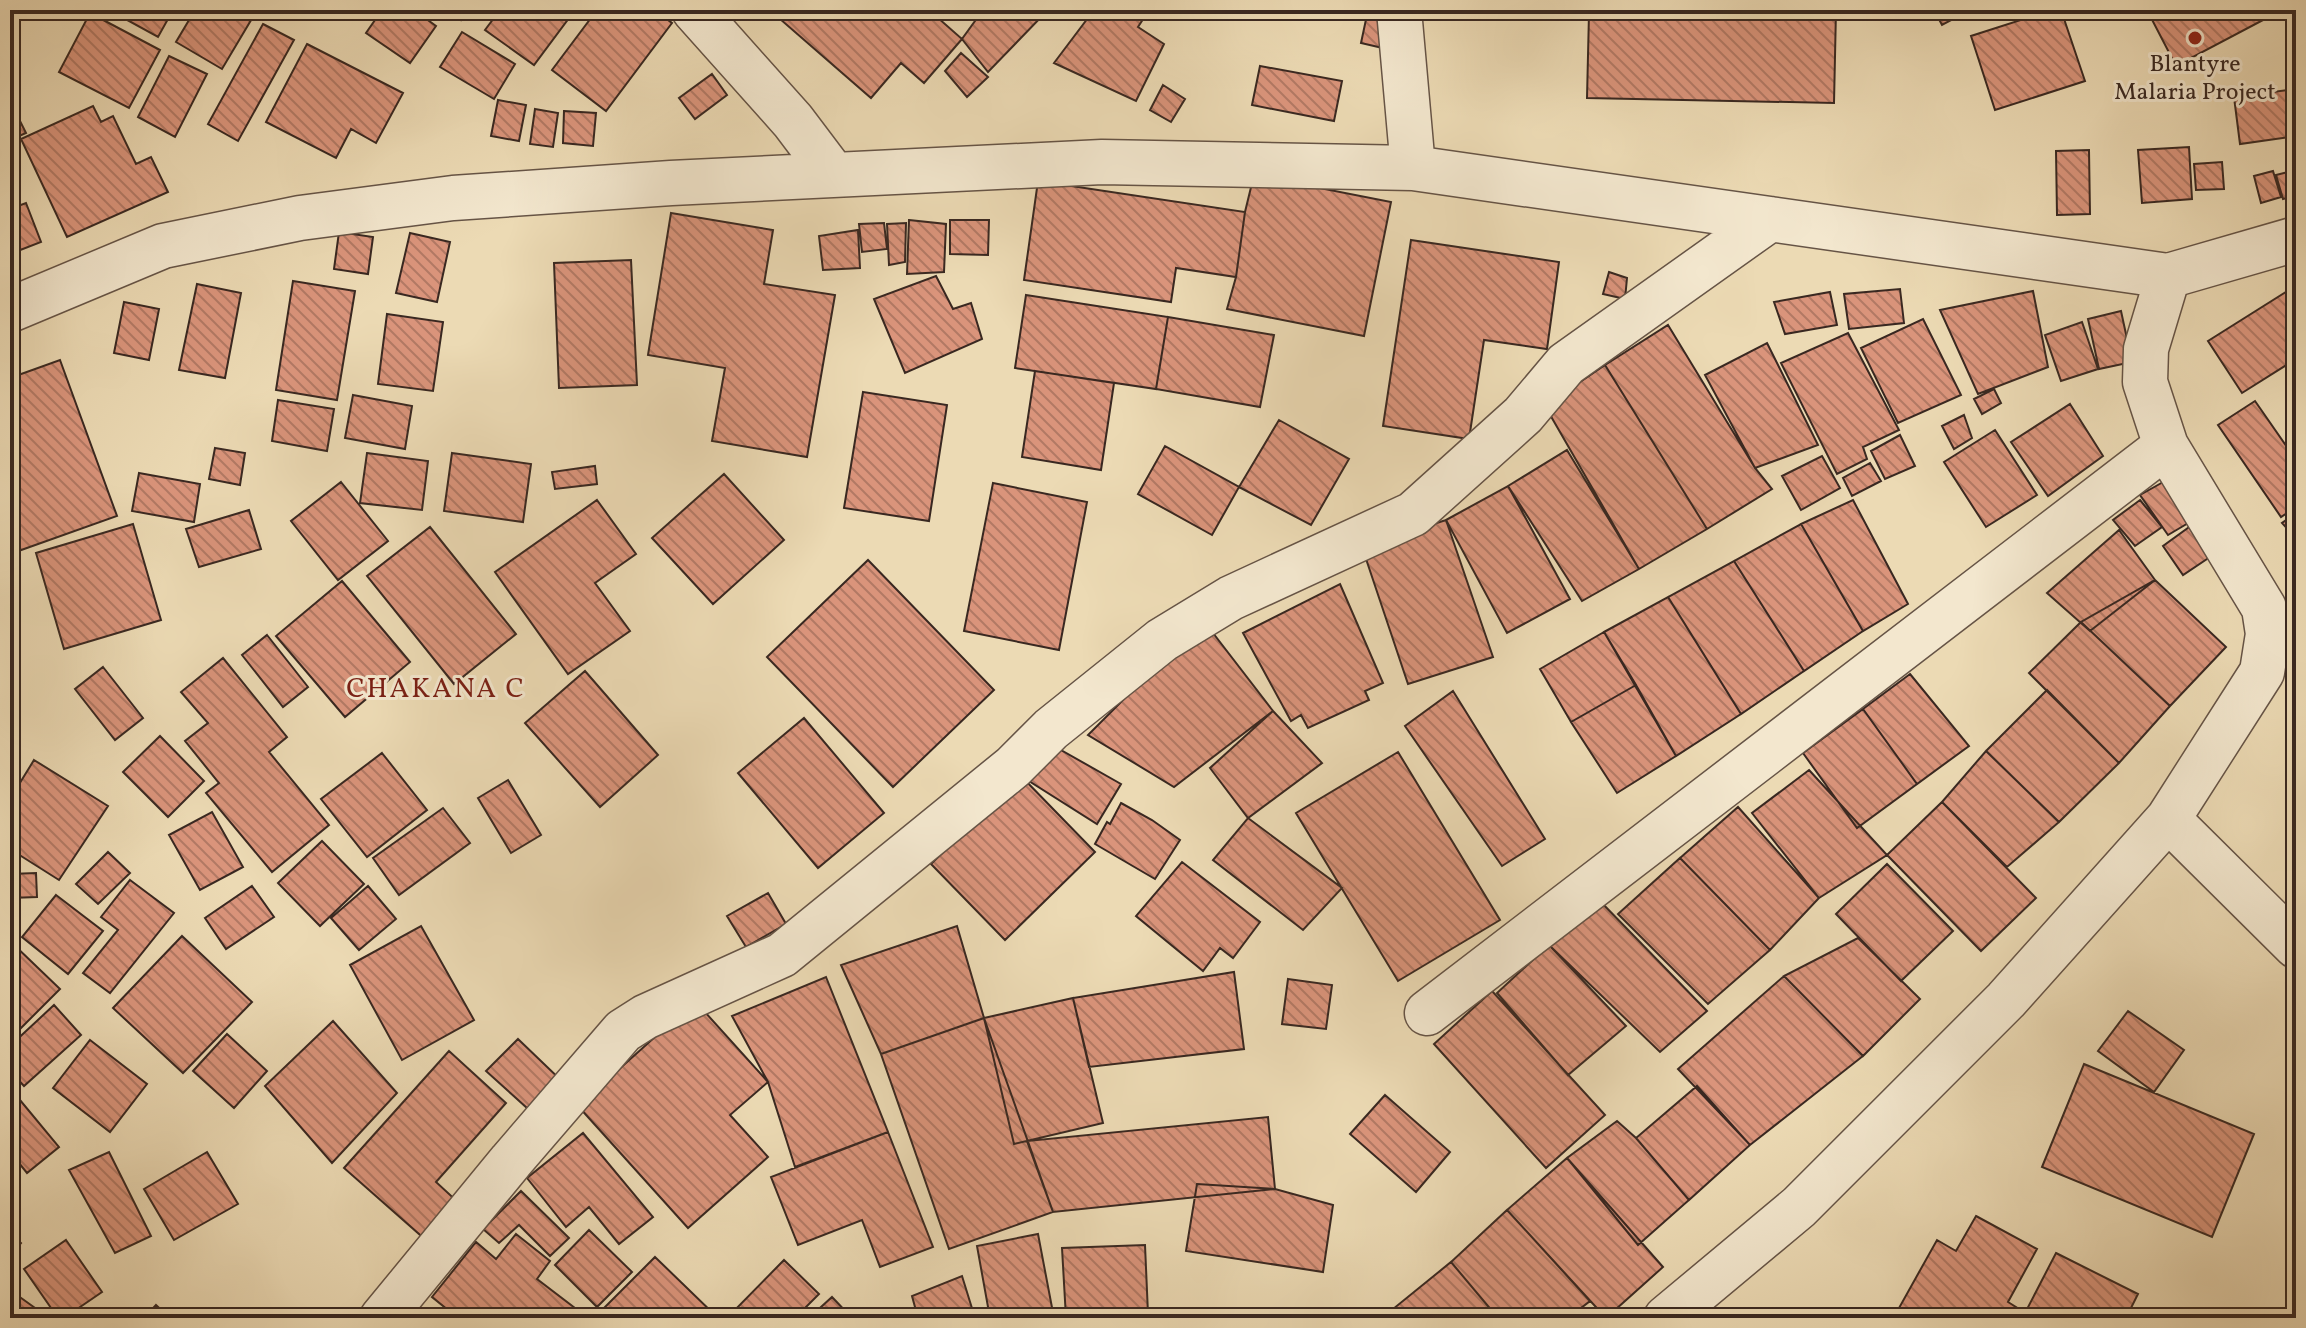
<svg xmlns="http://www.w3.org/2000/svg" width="2306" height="1328" viewBox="0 0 2306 1328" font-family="Vollkorn,serif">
<defs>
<pattern id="building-back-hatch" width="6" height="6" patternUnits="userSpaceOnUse" patternTransform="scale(2)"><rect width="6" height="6" fill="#da947b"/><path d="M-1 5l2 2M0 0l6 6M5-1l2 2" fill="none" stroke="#b27964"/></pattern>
</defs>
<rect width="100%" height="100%" fill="#ecdab4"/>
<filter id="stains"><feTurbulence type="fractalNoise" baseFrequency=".0025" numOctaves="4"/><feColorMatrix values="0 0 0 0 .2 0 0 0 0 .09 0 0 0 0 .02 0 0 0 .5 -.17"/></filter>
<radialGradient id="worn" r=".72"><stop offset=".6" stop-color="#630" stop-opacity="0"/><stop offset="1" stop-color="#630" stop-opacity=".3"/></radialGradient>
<path fill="url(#building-back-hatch)" stroke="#392821" stroke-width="2" d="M109 10H173L158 37Z
M195 10H257L222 69 176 42Z
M382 10H414L436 26 410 63 366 33Z
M448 10H469L461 20Z
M500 10H575L534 65 485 30Z
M597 10H655L672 23 606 111 552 70Z
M788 10H929L962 39 924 83 901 63 871 98 780 19Z
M983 10H1044L1046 12 988 72 962 39Z
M1094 10H1149L1138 27 1164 44 1136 101 1054 63Z
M1368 10H1395L1387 49 1361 43Z
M1676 10H1836L1834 103 1587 98 1589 13 1676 15Z
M1934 10H1970L1942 25Z
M2052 10H2061L2085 81 1995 110 1971 36Z
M2147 10H2282L2176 66Z
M90 13 160 50 129 108 59 72Z
M263 24 294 40 238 141 208 124Z
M462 32 515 64 494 99 440 67Z
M307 44 403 93 376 143 351 129 336 158 266 122Z
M961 53 988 77 967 97 945 71Z
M169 56 207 74 175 137 138 117Z
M1260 66 1342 81 1334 121 1252 105Z
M712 74 727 95 695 119 679 98Z
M1163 85 1185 99 1171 122 1150 110Z
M2296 89V136L2240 144 2234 97Z
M498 100 526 105 519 141 491 136Z
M10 101 26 133 10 140Z
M93 106 101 122 113 116 136 164 151 157 168 192 67 237 21 139Z
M535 109 558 113 553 147 530 144Z
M564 111 596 113 593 146 563 143Z
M2189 147 2192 199 2142 203 2138 150Z
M2089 150 2090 214 2057 215 2056 151Z
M2222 162 2224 189 2196 190 2194 164Z
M2296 170V196L2283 199 2276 175Z
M2273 171 2281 197 2261 203 2254 176Z
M1254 175 1391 202 1364 336 1227 309 1236 277 1245 212Z
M1038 181 1245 212 1236 277 1176 268 1171 302 1024 280Z
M26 203 41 242 10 254V209Z
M671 213 773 230 764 284 835 295 807 457 712 441 725 368 648 355Z
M909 220 946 224 944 272 907 274Z
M950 220H989L988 255 950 254Z
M884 223 887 249 862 252 859 224Z
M906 223 905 262 889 265 887 224Z
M858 230 860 268 823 270 819 236Z
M339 232 373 237 368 274 334 269Z
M410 233 450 242 437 302 396 293Z
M1411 240 1559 262 1547 349 1484 340 1469 439 1383 426Z
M631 260 637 385 559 388 554 263Z
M1609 272 1627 278 1625 299 1603 294Z
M936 276 953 309 971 303 982 339 905 373 874 299Z
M293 281 355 291 337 400 276 390Z
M197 284 241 293 225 378 179 370Z
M1900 289 1904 323 1849 329 1844 294Z
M2289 290 2296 300V359L2242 393 2208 341Z
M2033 291 2048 367 1978 394 1940 310Z
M1830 292 1837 325 1785 334 1774 302Z
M1026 295 1168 317 1156 389 1015 368Z
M124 302 159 309 149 360 114 353Z
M2121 311 2132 362 2099 369 2088 319Z
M387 314 443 322 433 391 378 384Z
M1168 317 1274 335 1260 407 1156 389Z
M1923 319 1961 395 1898 423 1861 348Z
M2082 322 2098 369 2061 381 2045 335Z
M1668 325 1755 468 1772 489 1707 529 1605 365Z
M1848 333 1899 430 1863 447 1867 459 1837 474 1781 363Z
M1767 343 1818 445 1755 468 1705 375Z
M60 360 117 516 10 554V378Z
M1605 365 1707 529 1639 569 1545 406Z
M1035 371 1114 383 1101 470 1022 457Z
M1994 389 2001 403 1982 414 1974 399Z
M863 392 947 405 929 521 844 508Z
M353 395 412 406 405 449 345 438Z
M278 400 334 409 327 451 272 441Z
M2255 401 2296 460V507L2281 517 2218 425Z
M2070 404 2103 456 2048 496 2011 442Z
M1964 415 1972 438 1954 449 1942 426Z
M1279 420 1349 459 1311 525 1239 487Z
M1995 430 2037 495 1986 527 1944 462Z
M1900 435 1915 466 1885 479 1871 451Z
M1165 446 1239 487 1212 535 1138 494Z
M215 448 245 453 240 485 209 479Z
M1567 450 1639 569 1582 601 1508 486Z
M367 453 428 461 422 510 360 503Z
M452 453 531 464 523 522 444 511Z
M1822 456 1840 488 1801 510 1782 476Z
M1870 463 1881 481 1852 496 1843 478Z
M595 466 597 484 555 489 552 472Z
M139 473 200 484 194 522 132 511Z
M724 474 784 540 713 604 652 538Z
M2165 481 2190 522 2168 535 2140 495Z
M341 482 388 541 338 580 291 521Z
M993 483 1087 502 1059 650 964 631Z
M1508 486 1570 599 1507 633 1446 520Z
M597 500 636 554 595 583 630 631 568 674 495 572Z
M1853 500 1908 604 1863 631 1801 524Z
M2140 500 2162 527 2135 546 2113 520Z
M249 510 261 549 199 567 186 529Z
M2296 513V538L2282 523Z
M1446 520 1493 657 1408 684 1362 547Z
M133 524 161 620 64 649 36 553Z
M1801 524 1863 631 1804 671 1734 561Z
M2192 525 2210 557 2183 575 2163 546Z
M430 527 516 634 454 684 367 576Z
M2119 530 2155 580 2090 631 2047 593Z
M868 560 994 690 893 787 767 657Z
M1734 561 1804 671 1741 714 1668 597Z
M2155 580 2226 647 2170 706 2081 622Z
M342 581 410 662 345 717 276 636Z
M1340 584 1383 683 1365 691 1369 700 1308 728 1301 715 1291 721 1243 633Z
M1668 597 1741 714 1676 756 1604 632Z
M1203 620 1273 711 1174 787 1088 735Z
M2081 622 2170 706 2119 763 2029 673Z
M1604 632 1636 685 1571 722 1540 669Z
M267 635 308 687 283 707 242 655Z
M223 658 287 737 269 752 329 825 272 872 206 793 219 783 185 741 208 723 181 692Z
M103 667 143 718 115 740 75 689Z
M585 671 658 755 600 807 525 723Z
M1910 674 1969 746 1917 784 1863 709Z
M1636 685 1676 756 1617 793 1571 722Z
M2047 690 2119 763 2059 822 1986 751Z
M1453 691 1545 839 1502 866 1405 726Z
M1863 709 1917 784 1857 828 1803 753Z
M1273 711 1322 763 1248 818 1210 768Z
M804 718 884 813 818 868 738 773Z
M160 736 204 781 168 817 123 772Z
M1045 741 1121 784 1097 824 1021 776Z
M1986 751 2059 822 2007 867 1942 802Z
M1398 752 1500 920 1398 981 1296 813Z
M382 753 427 810 367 857 321 799Z
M34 760 108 806 59 880 10 849V799Z
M1809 770 1887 855 1819 898 1752 813Z
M1021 776 1095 852 1005 940 931 864Z
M508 780 541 835 511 853 478 798Z
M1942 802 2036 898 1981 951 1887 855Z
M1121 803 1152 820 1180 840 1155 879 1095 844 1107 822 1110 824Z
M1738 807 1819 898 1770 950 1680 858Z
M443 808 470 843 399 895 373 858Z
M212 812 243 867 200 890 169 835Z
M1248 818 1342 888 1303 930 1213 860Z
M322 841 364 884 320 926 278 883Z
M108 852 130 873 98 904 76 884Z
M1680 858 1770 950 1708 1004 1618 914Z
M1182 862 1260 922 1233 958 1220 948 1203 971 1136 916Z
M1887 864 1953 931 1901 981 1836 914Z
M36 873 37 897 10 898V874Z
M130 880 174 913 110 993 83 973 118 930 101 917Z
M252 886 274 917 226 949 205 918Z
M368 886 396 919 359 950 331 918Z
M768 893 786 924 746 947 727 916Z
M56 895 103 931 68 974 22 937Z
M1598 899 1707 1011 1660 1052 1549 945Z
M421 926 474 1020 402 1060 350 965Z
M957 926 984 1018 881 1054 841 965Z
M182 936 252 1002 183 1073 113 1008Z
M1858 938 1920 999 1863 1056 1784 976Z
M10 941 60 989 10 1039Z
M1549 945 1626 1026 1568 1075 1497 993Z
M1234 972 1244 1049 1089 1067 1073 998Z
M1784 976 1863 1056 1750 1145 1678 1069Z
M826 977 888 1132 795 1167 768 1082 732 1016Z
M1288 979 1332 985 1326 1029 1282 1024Z
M1492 991 1605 1115 1546 1168 1434 1044Z
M1073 998 1103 1123 1014 1144 984 1018Z
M695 1001 768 1082 730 1115 768 1157 688 1228 578 1106Z
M54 1005 81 1035 24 1086 10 1071V1046Z
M2128 1011 2184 1050 2154 1092 2098 1051Z
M984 1018 1053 1212 949 1249 881 1054Z
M333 1021 397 1093 332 1163 265 1086Z
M227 1034 267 1071 234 1108 193 1071Z
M518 1039 567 1086 537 1117 486 1071Z
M90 1040 147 1084 110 1132 53 1088Z
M449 1051 506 1103 436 1182 461 1205 427 1241 344 1168Z
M2084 1064 2254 1134 2212 1237 2042 1167Z
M1697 1086 1750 1145 1689 1200 1636 1138Z
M10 1088 59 1147 27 1173 10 1152Z
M1385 1095 1450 1152 1416 1192 1350 1134Z
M1268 1117 1275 1189 1053 1212 1027 1141Z
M1617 1121 1636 1138 1689 1200 1638 1245 1567 1158Z
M888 1132 933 1247 880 1267 862 1220 798 1245 771 1177Z
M583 1133 653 1217 619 1244 589 1207 566 1227 527 1178Z
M109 1152 151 1236 115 1253 69 1170Z
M207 1152 238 1204 174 1240 144 1189Z
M1567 1158 1663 1267 1606 1318 1507 1210Z
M1197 1184 1275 1189 1333 1205 1323 1272 1186 1251Z
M521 1191 569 1238 550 1256 519 1225 499 1243 483 1229Z
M1507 1210 1590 1301 1568 1318H1498L1451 1262Z
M1976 1216 2037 1249 2008 1302 2024 1312 2020 1318H1917L1899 1308 1937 1240 1956 1251Z
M589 1230 632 1272 597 1307 555 1265Z
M10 1233 21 1243 10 1256Z
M516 1234 550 1261 537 1279 588 1318H458L432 1297 476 1242 496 1259Z
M1038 1234 1054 1318H990L977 1246Z
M66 1240 102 1292 64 1318H58L24 1269Z
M1145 1245 1148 1314 1066 1318 1062 1248Z
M2056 1253 2138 1294 2126 1318H2035L2025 1313Z
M655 1257 718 1318H610L602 1310Z
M784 1260 819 1294 795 1318H727Z
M1451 1262 1498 1318H1401L1393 1309Z
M962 1276 975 1318H918L912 1296Z
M10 1290 49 1318H10Z
M832 1297 852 1318H809Z
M156 1305 170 1318H144Z"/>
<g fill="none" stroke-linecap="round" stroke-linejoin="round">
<defs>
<path id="street" d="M694 10 793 121 833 174
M1399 10 1413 168
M10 310 163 246 300 218 453 198 671 183 1102 162 1413 168 2168 276 2296 239
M2168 819 2296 946
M1427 1013 2166 446
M382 1318 511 1161 623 1031 645 1017 782 955 1013 767 1051 729 1162 640 1231 598 1413 514 1523 415 1566 364 1770 219
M1666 1318 1799 1207 2006 1000 2168 819 2262 672 2268 634 2264 608 2166 446 2145 382 2146 349 2168 276"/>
</defs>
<use href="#street" stroke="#665446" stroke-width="47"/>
<use href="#street" stroke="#f3e7ce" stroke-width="44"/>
</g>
<circle fill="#8f2418" stroke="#f3e7ce" stroke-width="3" cx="2195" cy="38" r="8"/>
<g text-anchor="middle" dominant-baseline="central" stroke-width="6" stroke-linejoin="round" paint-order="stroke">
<g font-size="24" fill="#392821" stroke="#f3e7ce">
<text x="2195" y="65">Blantyre<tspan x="2195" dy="28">Malaria Project</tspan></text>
</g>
<g font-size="28" letter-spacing="2" fill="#7a1f14" stroke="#f3e7ce">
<text x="436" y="689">CHAKANA C</text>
</g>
</g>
<rect width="2306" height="1328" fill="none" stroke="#ecdab4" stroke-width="40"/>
<rect x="12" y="12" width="2282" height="1304" fill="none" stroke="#392821" stroke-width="4"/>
<rect x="20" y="20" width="2266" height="1288" fill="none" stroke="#392821" stroke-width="2"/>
<rect width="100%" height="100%" filter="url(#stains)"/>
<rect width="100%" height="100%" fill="url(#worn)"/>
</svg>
